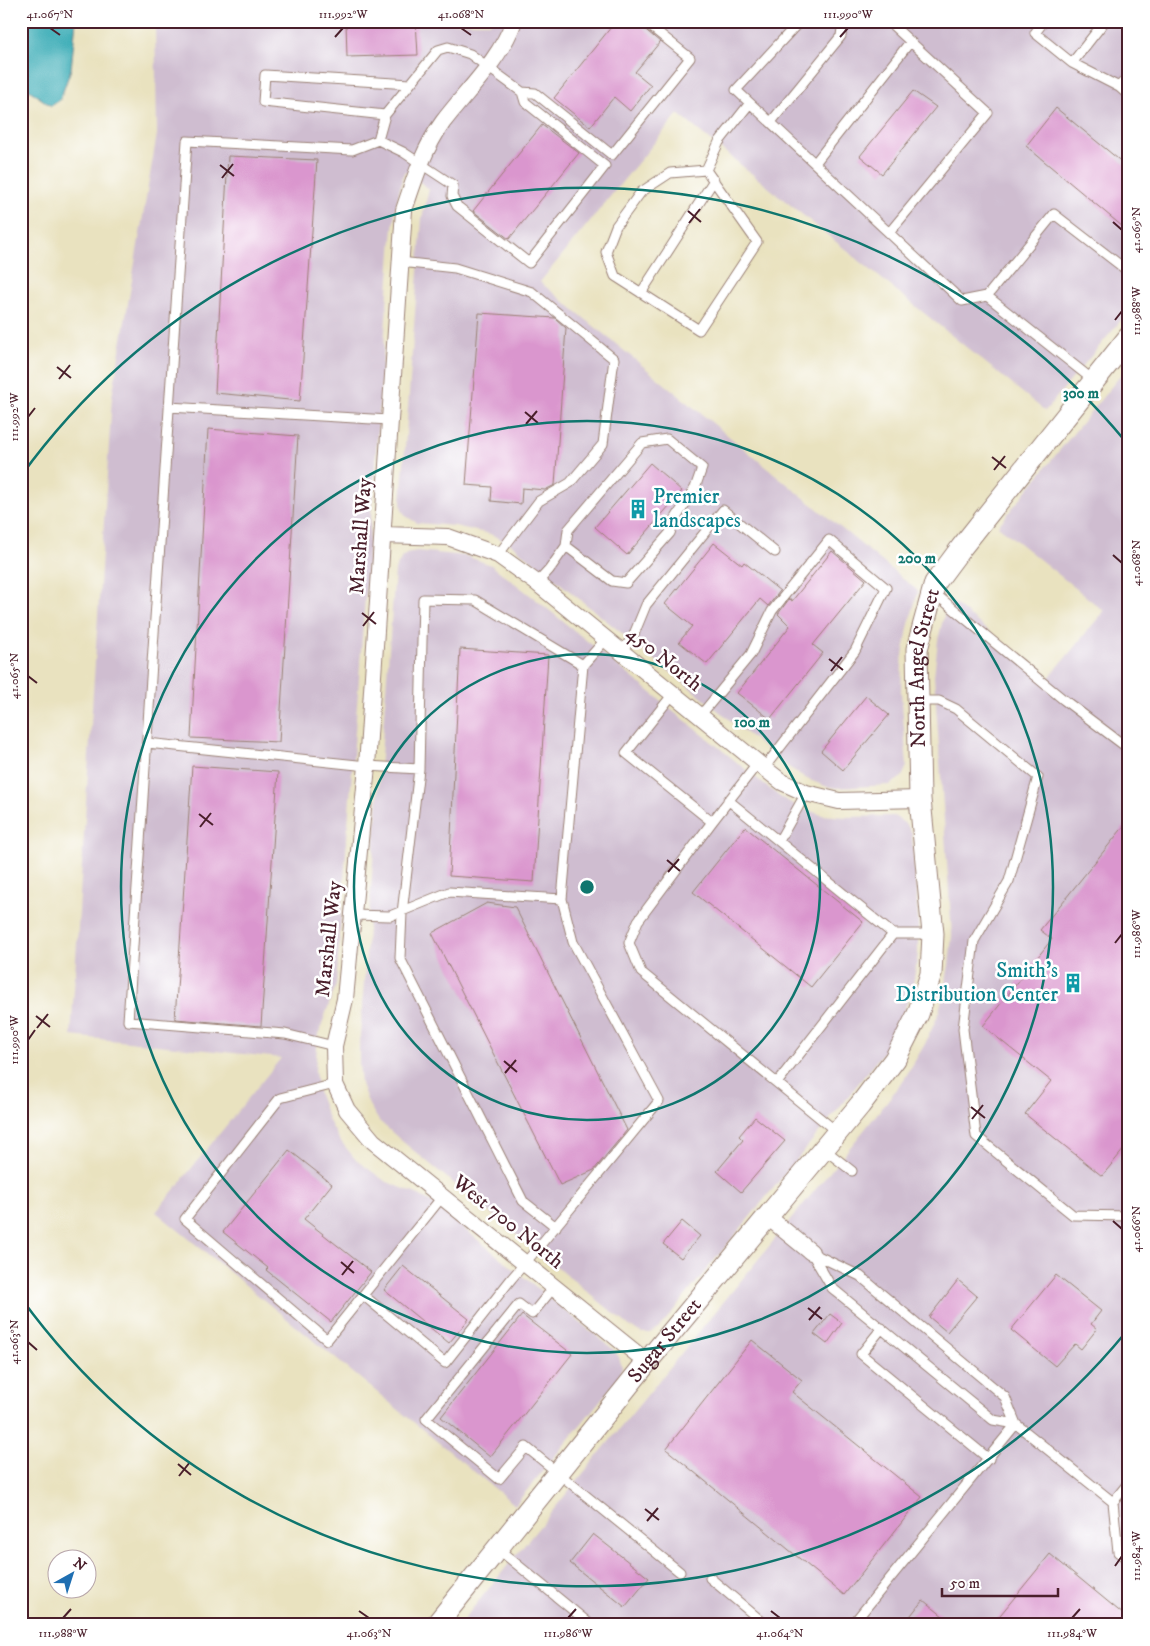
<svg xmlns="http://www.w3.org/2000/svg" width="1150" height="1646" viewBox="0 0 1150 1646" font-family="'IM FELL DW Pica',serif">
<rect width="100%" height="100%" fill="#fff"/>
<filter id="ink" filterUnits="userSpaceOnUse"><feTurbulence type="fractalNoise" baseFrequency=".02" numOctaves="2"/><feDisplacementMap in="SourceGraphic" scale="10" xChannelSelector="R" yChannelSelector="G"/><feConvolveMatrix kernelMatrix="1 2 1 2 8 2 1 2 1" color-interpolation-filters="sRGB"/></filter>
<filter id="wash" filterUnits="userSpaceOnUse"><feTurbulence type="fractalNoise" baseFrequency=".0096" numOctaves="4" result="noise"/><feDisplacementMap in="SourceGraphic" scale="20" xChannelSelector="R" yChannelSelector="G"/><feGaussianBlur stdDeviation="1.12" result="paint"/><feColorMatrix in="noise" values="0 0 0 0 0 0 0 0 0 0 0 0 0 0 0 0 0 1.4 0 .05"/><feComposite in="paint" operator="in"/></filter>
<g filter="url(#wash)">
<rect width="100%" height="100%" fill="#e9e2bf"/>
<path fill="#cfbdd0" d="M492 21H1129V311L1045 411 678 114 540 282 918 591 908 628 902 661 901 692 907 766 902 777 890 785 836 788 825 786 807 779 787 766 511 544 490 534 455 526 417 523 406 516 402 510 401 502 422 218 429 189 405 171 403 175 395 211 392 238 336 985 318 1035 315 1071 318 1092 329 1121 339 1139 356 1160 385 1181 419 1195 431 1202 613 1349 619 1357 622 1367 617 1380 515 1505 156 1212 281 1058 71 1036 112 397 157 134 155 24 491 23Z
M1129 365V1625H459L865 1129 903 1081 925 1044 938 1015 944 992 949 965 952 935 934 676 938 640 945 611 950 600 1048 679 1104 611 998 526Z
M417 551 466 556 491 565 534 598 780 797 801 808 822 815 846 817 894 816 907 825 912 834 918 918V954L912 990 896 1030 885 1050 838 1109 665 1321 658 1328 650 1333H643L632 1328 403 1142 379 1121 369 1105 361 1084 359 1063V1048L395 570 402 557 408 553Z"/>
<path fill="#3cadb7" stroke="#436671" d="M21 21H76L71 69 60 100 51 106 21 84Z"/>
<g id="blocks">
<path fill="#da96ce" d="M416 21 418 55 347 57 346 22Z
M616 21H635L660 42 635 72 651 85 630 111 614 97 590 127 554 98Z
M913 91 936 107 882 174 860 156Z
M1056 108 1129 168V232L1026 146Z
M542 125 579 153 509 239 473 211Z
M228 156 317 160 300 401 215 393Z
M479 313 555 318 566 328 555 485 545 490 522 488 521 504 491 501 492 487 466 485Z
M208 429 298 436 279 742 191 738Z
M650 463 682 491 627 555 595 527Z
M714 543 742 565 744 562 780 591 768 606 760 599 707 664 679 642 692 626 665 604Z
M832 551 866 580 813 645 823 653 770 719 737 693 790 626 778 614 789 599 792 601Z
M460 649 548 655 534 882 449 876Z
M866 696 889 715 843 770 821 751Z
M192 766 278 772 261 1026 175 1019Z
M1129 820V1143L1102 1176 1025 1114 1051 1081 983 1026 1052 939 1040 930Z
M745 827 863 922 811 987 693 892Z
M487 903 515 907 627 1130 594 1170 560 1185 432 933Z
M755 1117 785 1141 741 1192 717 1171 743 1140 739 1136Z
M289 1150 332 1184 304 1219 371 1272 331 1322 266 1270 268 1268 223 1232Z
M682 1221 700 1236 681 1258 663 1244Z
M403 1266 469 1319 449 1343 384 1290Z
M1056 1275 1101 1311 1091 1324 1097 1329 1081 1349 1075 1344 1055 1366 1011 1330Z
M958 1280 977 1296 947 1332 929 1317Z
M830 1314 842 1323 827 1344 814 1334Z
M522 1315 572 1354 490 1457 441 1417Z
M752 1340 802 1380 792 1392 922 1497 844 1595 666 1449Z
M593 1534 649 1578 625 1607 570 1563Z
M1050 1554 1129 1619V1625H992Z
M923 1600 954 1625H903Z"/>
</g>
</g>
<g filter="url(#ink)">
<use href="#blocks" fill-opacity="0" stroke="#9a8075" stroke-width="1"/>
<g fill="none" stroke-linecap="round" stroke-linejoin="round">
<defs>
<path id="service" d="M800 21 736 90 962 301 987 296
M888 21 988 113 889 233
M1044 21 1035 33 1072 63 1119 87 1129 96
M1072 63 1105 21
M1119 87 1129 75
M522 92 525 102 605 166 529 263 457 206 452 196 453 185 403 152 378 140 385 115 438 50 448 47 470 54 522 92 535 93 612 155 690 58 644 21
M385 115 263 102 265 75 410 84
M771 122 841 36 843 21
M815 163 910 42
M706 170 670 173 641 192 616 226 606 252 615 276 699 330 757 242 706 170 719 142 750 103
M400 262 455 268 532 292 614 359 603 444 570 483 539 501 498 555
M641 293 714 180
M1093 380 987 296 1054 214 1129 272
M169 407 389 420
M537 583 549 570 566 546 568 530 642 443 667 439 702 468 695 488 676 518 670 533 626 583 612 581 566 546
M933 592 1064 700 1129 749
M621 651 632 639 646 605 723 510 775 552
M673 694 626 753 712 822
M918 701H939L956 709 1038 777 1009 881 974 941 963 1029 976 1136 1073 1215 1129 1216
M700 716 751 654 772 611 829 540 886 588 855 651 764 768
M147 743 367 766 419 769
M758 763 712 822 638 921 629 943 641 972 837 1132
M728 800 893 934H933
M779 841 806 793
M353 915 390 916 449 892 562 899
M334 1046 285 1034 128 1021 187 141 352 150 378 140
M777 1083 893 934
M335 1084 280 1098 185 1219 327 1340 442 1197
M824 1149 852 1171
M556 1227 523 1201 400 958 402 913 419 769 423 599 475 600 583 665
M811 1252 832 1288 993 1420 1016 1424 1113 1502 1129 1482
M812 1253 860 1276 1005 1397 1016 1424
M554 1287 532 1314 519 1304 426 1419 499 1479 526 1447 680 1572
M363 1295 445 1363 512 1278 537 1249 659 1101 573 942 562 899 583 665 606 639
M882 1328 861 1354 989 1459
M1113 1502 1118 1552 1129 1560
M497 1548 591 1625
M710 1578 766 1625
M852 1625 1016 1424"/>
<path id="minor" d="M514 21C500 60 468 89 443 122 424 148 414 180 404 210L367 766 345 999 334 1046 335 1084 347 1110 373 1141 647 1362
M383 535 448 537 498 555 537 583 764 768 782 782 806 793 839 801 920 799
M768 1217 811 1252"/>
<g id="tertiary">
<path id="s1" d="M436 1625 647 1362 860 1105 895 1059 918 1014 931 974 933 934 920 799 917 649 935 583 961 548 1129 337"/>
</g>
</defs>
<use href="#service" stroke="#9a8075" stroke-width="11"/>
<use href="#minor" stroke="#9a8075" stroke-width="18"/>
<use href="#tertiary" stroke="#9a8075" stroke-width="23"/>
<use href="#service" stroke="#fff" stroke-width="9"/>
<use href="#minor" stroke="#fff" stroke-width="16"/>
<use href="#tertiary" stroke="#fff" stroke-width="21"/>
</g>
</g>
<path fill="none" stroke="#4a1f2b" stroke-width="2" d="M50 28 60 35M461 28 471 35M335 37 343 28M840 37 848 28M220 165 234 176M222 178 233 164M688 211 701 222M1113 222 1122 230M689 223 700 209M1115 320 1122 311M57 367 71 378M59 379 70 365M525 412 538 423M28 417 35 408M526 424 537 411M992 457 1006 468M994 470 1005 456M1113 555 1122 563M362 613 376 624M363 626 374 612M829 659 843 670M831 671 842 657M28 676 37 683M199 814 213 825M200 827 211 813M667 860 680 871M668 872 679 859M1115 943 1122 934M36 1016 50 1027M37 1028 48 1014M28 1040 35 1030M504 1061 517 1072M505 1073 516 1060M971 1107 985 1118M972 1119 983 1105M1113 1221 1122 1229M341 1262 354 1273M342 1275 353 1261M808 1308 822 1319M809 1320 820 1307M28 1342 37 1350M178 1464 191 1475M179 1476 190 1462M645 1509 659 1520M647 1521 658 1508M1115 1566 1122 1556M359 1611 369 1618M771 1611 780 1618M63 1618 71 1609M568 1618 576 1609M1072 1618 1080 1609"/>
<g fill="none" stroke="#0f766e" stroke-width="2.5">
<circle cx="587" cy="887" r="233"/>
<circle cx="587" cy="887" r="466"/>
<path d="M1126 1332A699 699 0 0 1 21 1298M21 476A699 699 0 0 1 1126 442"/>
</g>
<defs>
<symbol id="building-bare" viewBox="-9 -9 18 18"><path d="M-4-6H4V6H1V3H-1V6H-4ZM-2.5-4.3h1.7v1.8h-1.7ZM.8-4.3h1.7v1.8H.8ZM-2.5-1h1.7V.8h-1.7ZM.8-1h1.7V.8H.8Z" fill="#0f9aa8" stroke="#fff" stroke-width="2.5" paint-order="stroke"/></symbol>
</defs>
<g fill-rule="evenodd">
<use href="#building-bare" x="624" y="495" width="28" height="28"/>
<use href="#building-bare" x="1059" y="969" width="28" height="28"/>
</g>
<g text-anchor="middle" dominant-baseline="central" stroke-width="5" stroke-linejoin="round" paint-order="stroke">
<g font-size="21" fill="#0d838f" stroke="#fff" text-anchor="start">
<text x="653" y="497">Premier<tspan x="653" dy="24">landscapes</tspan></text>
<text x="1058" y="971" text-anchor="end">Smith's<tspan x="1058" dy="24">Distribution Center</tspan></text>
</g>
<g font-size="21" fill="#4a1f2b" stroke="#fff">
<text transform="translate(361 536) rotate(-86)">Marshall Way</text>
<text transform="translate(664 659) rotate(39)">450 North</text>
<text stroke="none"><textPath href="#s1" startOffset="1129">North Angel Street</textPath></text>
<text transform="translate(329 939) rotate(-84)">Marshall Way</text>
<text transform="translate(508 1222) rotate(39)">West 700 North</text>
<text stroke="none"><textPath href="#s1" startOffset="365">Sugar Street</textPath></text>
</g>
</g>
<circle cx="587" cy="887" r="8" fill="#0f766e" stroke="#fff" stroke-width="2.5"/>
<g font-size="15" text-anchor="middle" font-weight="bold" fill="#0f766e" stroke="#fff" stroke-width="5" stroke-linejoin="round" paint-order="stroke">
<text x="1081" y="398">300 m</text>
<text x="917" y="563">200 m</text>
<text x="752" y="727">100 m</text>
</g>
<rect width="1150" height="1646" fill="none" stroke="#fff" stroke-width="55"/>
<g transform="translate(72 1574) rotate(39)"><circle r="24" fill="#ffffff" stroke="#b7a5aa"/>
<path d="M0-4L9 19L0 12L-9 19Z" fill="#1f6fb2"/>
<text y="-8" font-size="14" font-weight="bold" text-anchor="middle" fill="#4a1f2b">N</text>
</g>
<path d="M942 1588v8h116v-8" fill="none" stroke="#4a1f2b" stroke-width="2.5"/>
<text x="950" y="1588" font-size="15" fill="#4a1f2b" stroke="#ffffff" stroke-width="4" paint-order="stroke">50 m</text>
<rect x="28" y="28" width="1094" height="1590" fill="none" stroke="#4a1f2b" stroke-width="2"/>
<g font-size="12" text-anchor="middle" fill="#4a1f2b">
<text x="50" y="18">41.067°N</text>
<text x="343" y="18">111.992°W</text>
<text x="461" y="18">41.068°N</text>
<text x="848" y="18">111.990°W</text>
<text transform="translate(1136 230) rotate(-90)" y="4">41.069°N</text>
<text transform="translate(1136 311) rotate(-90)" y="4">111.988°W</text>
<text transform="translate(14 417) rotate(-90)" y="4">111.992°W</text>
<text transform="translate(1136 563) rotate(-90)" y="4">41.068°N</text>
<text transform="translate(14 676) rotate(-90)" y="4">41.065°N</text>
<text transform="translate(1136 934) rotate(-90)" y="4">111.986°W</text>
<text transform="translate(14 1040) rotate(-90)" y="4">111.990°W</text>
<text transform="translate(1136 1229) rotate(-90)" y="4">41.066°N</text>
<text transform="translate(14 1342) rotate(-90)" y="4">41.063°N</text>
<text transform="translate(1136 1556) rotate(-90)" y="4">111.984°W</text>
<text x="63" y="1637">111.988°W</text>
<text x="369" y="1637">41.063°N</text>
<text x="568" y="1637">111.986°W</text>
<text x="780" y="1637">41.064°N</text>
<text x="1072" y="1637">111.984°W</text>
</g>
</svg>
